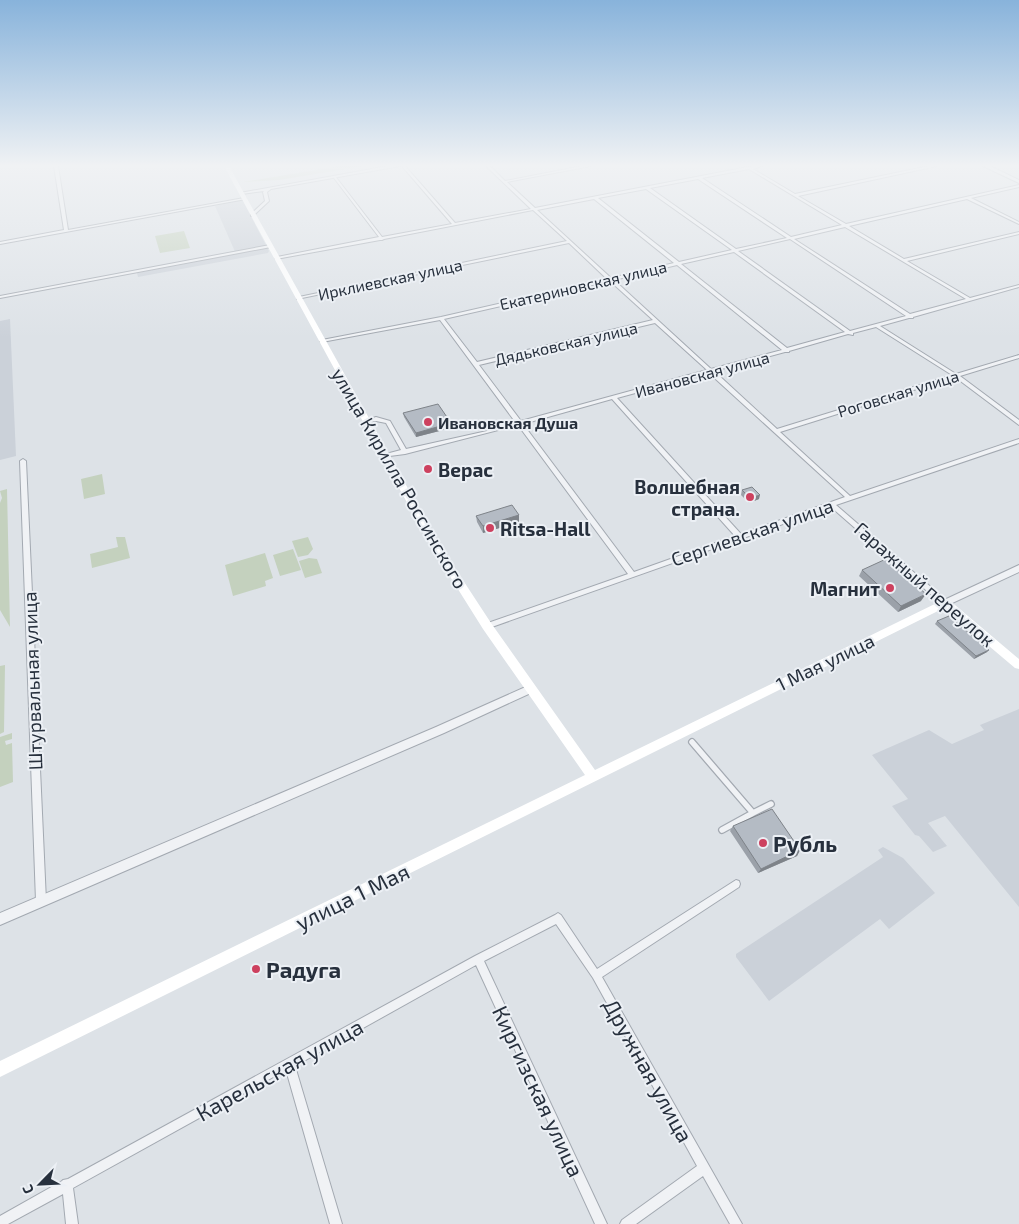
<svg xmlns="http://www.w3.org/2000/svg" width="1019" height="1224" viewBox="0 0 1019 1224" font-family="'Exo 2',sans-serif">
<rect width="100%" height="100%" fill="#dde2e7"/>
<path fill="#cbd1d9" d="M240 200 243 201 269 251 268 253 138 277 137 273 236 254 215 206Z
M10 319 16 456 0 460V321Z
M1019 709V907L945 816 928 823 947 846 933 852 919 836 915 835 892 806 908 799 872 755 929 730 952 744 984 730 980 725Z
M883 847 903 858 935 893 889 929 880 919 769 1001 736 957V954L883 857 878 850Z"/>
<path fill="#c4d1be" d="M340 166H364L279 180 243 182Z
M184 231 190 248 160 253 155 236Z
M102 474 105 494 84 499 81 479Z
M7 489 10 627 0 610V503L2 498 0 491Z
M116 537H125L130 558 92 568 90 554 118 547Z
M308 537 313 549 308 555 298 557 292 541Z
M293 549 301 570 280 576 273 555Z
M265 553 273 578 265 581 266 586 233 596 225 565Z
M309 558 317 559 322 573 305 578 299 561Z
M5 665 4 732 0 734V666Z
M12 733V739L5 741 6 745 12 743 13 782 0 787V737Z"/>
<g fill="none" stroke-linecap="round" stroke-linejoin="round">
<defs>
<path id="pedestrian" d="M692 742 753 813 771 804
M722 830 753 813"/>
<path id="minor" d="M54 166H58L68 230 244 198 246 199 0 244V242L64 230Z
M402 166H405L455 223 531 209 486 166H490L505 181 582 166H591L507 182 535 208 753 166H762L753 169 795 194 929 166H937L798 196 846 224 1019 185V187L971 198 1019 222V224L967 199 849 226 904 259 1019 232V234L907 261 970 298 1019 285V287L913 317V318H909L880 326 956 374 1019 355V358L960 376 1019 420V425L955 377 780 432 850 496 1019 439V443L836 505 947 601 948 603 947 605H943L831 507 489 628H485L484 626 485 624 628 574 518 425 405 454 382 457V455L401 450 386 423 376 421 364 423V421L376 417 390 421 406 449 487 431 516 423 440 320 322 342 320 341 322 340 441 317 607 279 569 243 297 299V298L299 297 567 241 533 210 384 239 382 240H380L276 259 275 258 277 257 379 237 334 178 335 176 382 237 452 224ZM749 169 842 225 791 237 702 178ZM698 179 787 238 736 249 650 188ZM646 189 732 250 679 262 598 198ZM594 199 674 263 611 278 537 210ZM845 227 966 299 910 314 794 239ZM790 239 906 316 850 331 738 251ZM734 252 845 332 787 348 681 264ZM677 265 782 350 711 369 614 280ZM610 281 653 320 477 362 444 319ZM655 323 707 370 521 421 479 365ZM876 327 952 375 777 429 714 371 785 352H789V351L848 334 853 335V333ZM709 373 845 497 741 534 617 398ZM612 399 735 536 634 572 523 424Z
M270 245H271V247L0 298V296Z
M23 459 26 461 46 901 44 904 41 906 38 904 36 901 20 461Z
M736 880 739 881 740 884 739 887 602 977 742 1224H730L703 1176 636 1224H620L622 1220 697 1166 593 978 556 924 484 961 607 1224H595L476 965 295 1066 342 1224H330L286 1070 73 1188 78 1224H66L63 1194 8 1224H0V1216L62 1181 63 1180 68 1179 475 956 555 915 558 913 561 915 597 969Z"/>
<path id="tertiary" d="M388 166H400L271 189 267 192 269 201 253 216H251V214L265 201 263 192 264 191 242 194 240 193Z
M983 166H990L1019 180V183Z
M1019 565V572L948 605 945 606 941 603 942 601Z
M530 685 533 686 535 689 533 692 444 733 0 925V913L436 727Z"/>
</defs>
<use href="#pedestrian" stroke="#a3a9b1" stroke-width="8"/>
<use href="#minor" stroke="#a3a9b1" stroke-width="2"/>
<use href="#tertiary" stroke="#a3a9b1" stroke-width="2"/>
<use href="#pedestrian" stroke="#f0f2f5" stroke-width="5.5"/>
<use href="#minor" fill="#f0f2f5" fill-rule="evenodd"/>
<use href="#tertiary" fill="#f0f2f5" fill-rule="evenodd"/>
<path fill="#fff" fill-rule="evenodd" d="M224 166H229L436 539 491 623 595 770 945 599 949 600 1019 659V669L1015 668 944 608 0 1077V1061L585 775 483 629 429 543Z"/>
</g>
<path fill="#9ba1a9" d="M403 413 451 423V428L416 437 404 417Z
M742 490 759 499 749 503 741 495Z
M519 515V522L483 533 477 522 476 516Z
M862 570 921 601 898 612 859 576Z
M937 621 987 652 974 659 935 624Z
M733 826 800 850 797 856 758 873 730 831Z"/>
<path fill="#7e8389" d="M451 423V428L416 437V433Z
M760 495 759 499 749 503 750 498Z
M519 515V522L483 533V526Z
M926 594 921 601 898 612 901 606Z
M989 650 987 652 974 659 976 656Z
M800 850 797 856 758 873 761 869Z"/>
<path fill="#b4bbc4" stroke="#7e8389" d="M438 404 451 423 416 433 403 413Z
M752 487 760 495 750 498 742 490Z
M512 505 519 515 483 526 476 516Z
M886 559 926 594 901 606 862 570Z
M949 616 989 650 976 656 937 621Z
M772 809 800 850 761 869 733 826Z"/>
<linearGradient id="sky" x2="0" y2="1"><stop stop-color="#88b3db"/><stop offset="0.49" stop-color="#f0f2f4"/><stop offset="1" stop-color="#f0f2f4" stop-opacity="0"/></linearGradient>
<rect width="1019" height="338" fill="url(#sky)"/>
<g fill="#cd415f" stroke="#ecf0f5" stroke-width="2">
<circle cx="428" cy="422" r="5"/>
<circle cx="428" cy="469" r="5"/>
<circle cx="750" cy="497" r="5"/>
<circle cx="490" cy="528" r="5"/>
<circle cx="890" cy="588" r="5"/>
<circle cx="763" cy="843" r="5"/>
<circle cx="256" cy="969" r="5"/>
</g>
<g text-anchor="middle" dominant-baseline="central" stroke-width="4" stroke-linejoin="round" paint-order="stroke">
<g font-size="16" fill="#27303d" stroke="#ecf0f5">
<text transform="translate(390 279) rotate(-12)">Ирклиевская улица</text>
<text transform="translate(583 285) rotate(-13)">Екатериновская улица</text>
<text transform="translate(566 343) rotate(-13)">Дядьковская улица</text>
<text transform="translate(702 374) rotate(-15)">Ивановская улица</text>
<text transform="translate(898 393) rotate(-17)">Роговская улица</text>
</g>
<g font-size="16" font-weight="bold" fill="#27303d" stroke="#ecf0f5" text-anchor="start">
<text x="438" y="422">Ивановская Душа</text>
</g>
<g font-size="19" font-weight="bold" fill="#27303d" stroke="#ecf0f5" text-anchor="start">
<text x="438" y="469">Верас</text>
<text x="740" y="486" text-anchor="end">Волшебная<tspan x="740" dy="22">страна.</tspan></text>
<text x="500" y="528">Ritsa-Hall</text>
<text x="880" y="588" text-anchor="end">Магнит</text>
</g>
<g font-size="19" fill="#27303d" stroke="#ecf0f5">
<text transform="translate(400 478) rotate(60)">улица Кирилла Россинского</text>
<text transform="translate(752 532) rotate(-19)">Сергиевская улица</text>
<text transform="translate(925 584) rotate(41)">Гаражный переулок</text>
<text transform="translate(825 662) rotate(-26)">1 Мая улица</text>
<text transform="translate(32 681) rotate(-92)">Штурвальная улица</text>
</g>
<g font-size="22" font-weight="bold" fill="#27303d" stroke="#ecf0f5" text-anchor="start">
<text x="773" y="843">Рубль</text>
<text x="266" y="969">Радуга</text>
</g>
<g font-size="22" fill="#27303d" stroke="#ecf0f5">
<text transform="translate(352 896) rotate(-26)">улица 1 Мая</text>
<text transform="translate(279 1069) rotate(-29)">Карельская улица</text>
<text transform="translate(649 1070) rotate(61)">Дружная улица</text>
<text transform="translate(539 1091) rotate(65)">Киргизская улица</text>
</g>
</g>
<g transform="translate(40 1184) rotate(246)" stroke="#ecf0f5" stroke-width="4" paint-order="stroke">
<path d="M0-4L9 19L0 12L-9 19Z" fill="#27303d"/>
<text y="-8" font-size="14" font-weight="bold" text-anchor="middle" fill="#27303d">С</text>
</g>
</svg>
